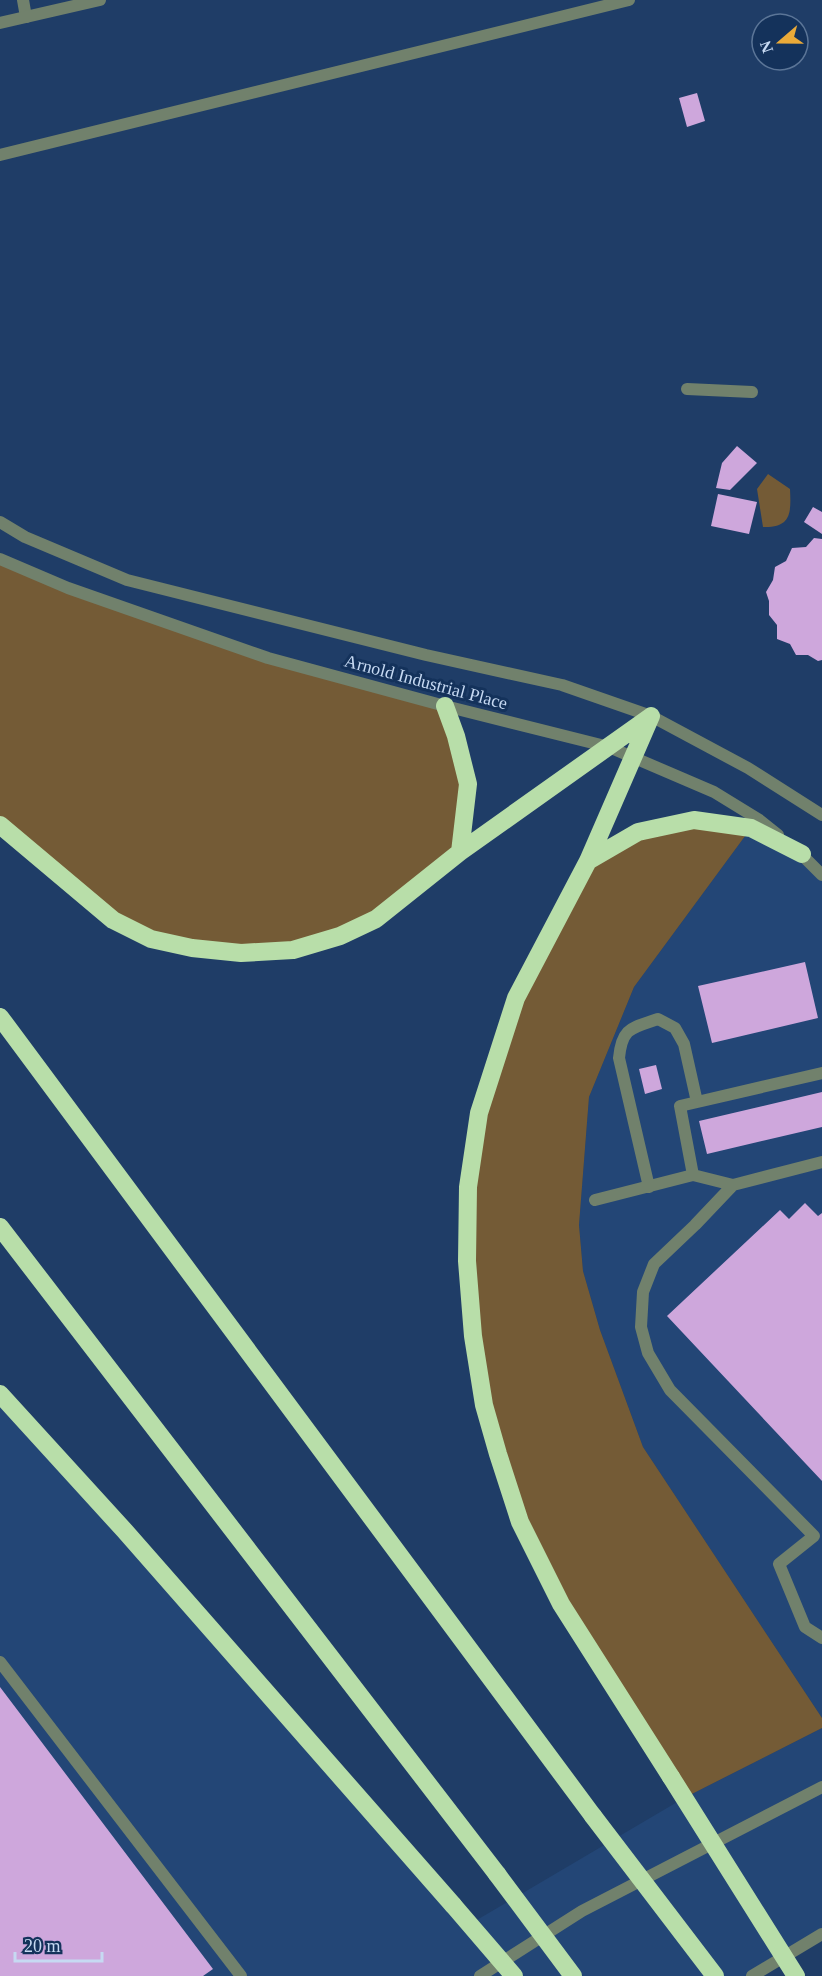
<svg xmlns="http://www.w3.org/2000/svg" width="822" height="1976" viewBox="0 0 822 1976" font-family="'Times New Roman',serif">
<rect width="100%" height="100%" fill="#1f3d67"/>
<path fill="#234676" d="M751 828 822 875V1718L643 1447 600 1330 583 1271 579 1225 589 1097 634 987Z
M0 1394 470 1924 684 1798 822 1728V1934L752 1976H0Z"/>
<path fill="#745b36" d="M768 474 790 489C791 512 792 528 763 527L757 489Z
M0 559 268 658 445 706 468 784 460 852 376 919 293 950 151 939 0 825Z
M694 820 751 828 634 987 589 1097 579 1225 583 1271 600 1330 643 1447 822 1718V1728L684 1798 561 1604 484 1405 468 1187 516 998 588 861 638 832Z"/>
<path fill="#cea7dc" d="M697 93 705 121 687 127 679 98Z
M737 446 757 463 730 490 716 488 722 463Z
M718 494 757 502 749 534 711 526Z
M813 507 822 512V534L804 522Z
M814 538 822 539V660L818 661 808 655H796L790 644 777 639V625L769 615V601L766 592 773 580 775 567 786 561 792 548 806 547Z
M805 962 818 1018 712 1043 698 986Z
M656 1065 662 1089 645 1094 639 1069Z
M822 1092V1127L707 1154 699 1121Z
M805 1203 818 1216 822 1213V1481L667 1316 780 1210 789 1219Z
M0 1687 213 1969 203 1976H0Z"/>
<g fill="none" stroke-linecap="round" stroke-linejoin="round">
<path stroke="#71816c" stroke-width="12" d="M0 155 629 0
M687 389 752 392
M822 1162 733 1185 695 1225 654 1264 643 1292 641 1327 648 1353 670 1390 814 1536 779 1564 805 1627 822 1638
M733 1185 693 1175 680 1106 822 1073
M649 1187 619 1058C622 1027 632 1028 658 1019L675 1028 684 1044 697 1102
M595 1200 693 1175
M0 1662 241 1976
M480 1976 582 1911 822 1787"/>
<path stroke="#71816c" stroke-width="12" d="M23 0 26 17"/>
<path stroke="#71816c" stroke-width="12" d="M0 23 100 0
M0 522 25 537 127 580 426 655 562 685 651 716 748 768 822 815
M0 559 68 588 268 658 445 706 609 747 714 792 758 819 778 835
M796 849 822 875
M752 1976 822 1934"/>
<path stroke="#b8dea9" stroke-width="18" d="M445 706 456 736 468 784 460 852
M651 716 588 861 516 998 479 1113 468 1187 467 1261 473 1336 484 1405 498 1454 520 1522 561 1604 671 1777
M0 825 113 920 151 939 192 948 241 953 293 950 340 936 376 919 460 852 650 717
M588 861 638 832 694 820 751 828 802 854
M0 1017 593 1816
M0 1227 497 1874
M0 1394 124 1530 453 1905"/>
<path stroke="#b8dea9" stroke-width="18" d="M671 1777 796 1976
M593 1816 715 1976
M497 1874 573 1976
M453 1905 514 1976"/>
</g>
<g text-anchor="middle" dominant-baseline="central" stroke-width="6" stroke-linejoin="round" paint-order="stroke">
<g font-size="18" fill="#c6d9f2" stroke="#14325b">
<text transform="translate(426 682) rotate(15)">Arnold Industrial Place</text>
</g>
</g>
<g transform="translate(780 42) rotate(250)"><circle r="28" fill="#14325b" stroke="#5b7597" stroke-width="1.5"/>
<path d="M0-4.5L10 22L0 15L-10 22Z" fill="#eaaa39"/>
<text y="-9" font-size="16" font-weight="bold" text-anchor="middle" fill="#c6d9f2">N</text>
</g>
<path d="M15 1952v9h87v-9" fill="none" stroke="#c6d9f2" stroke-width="3"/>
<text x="24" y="1952" font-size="18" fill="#c6d9f2" stroke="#14325b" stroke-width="4.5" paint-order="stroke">20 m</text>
</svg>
